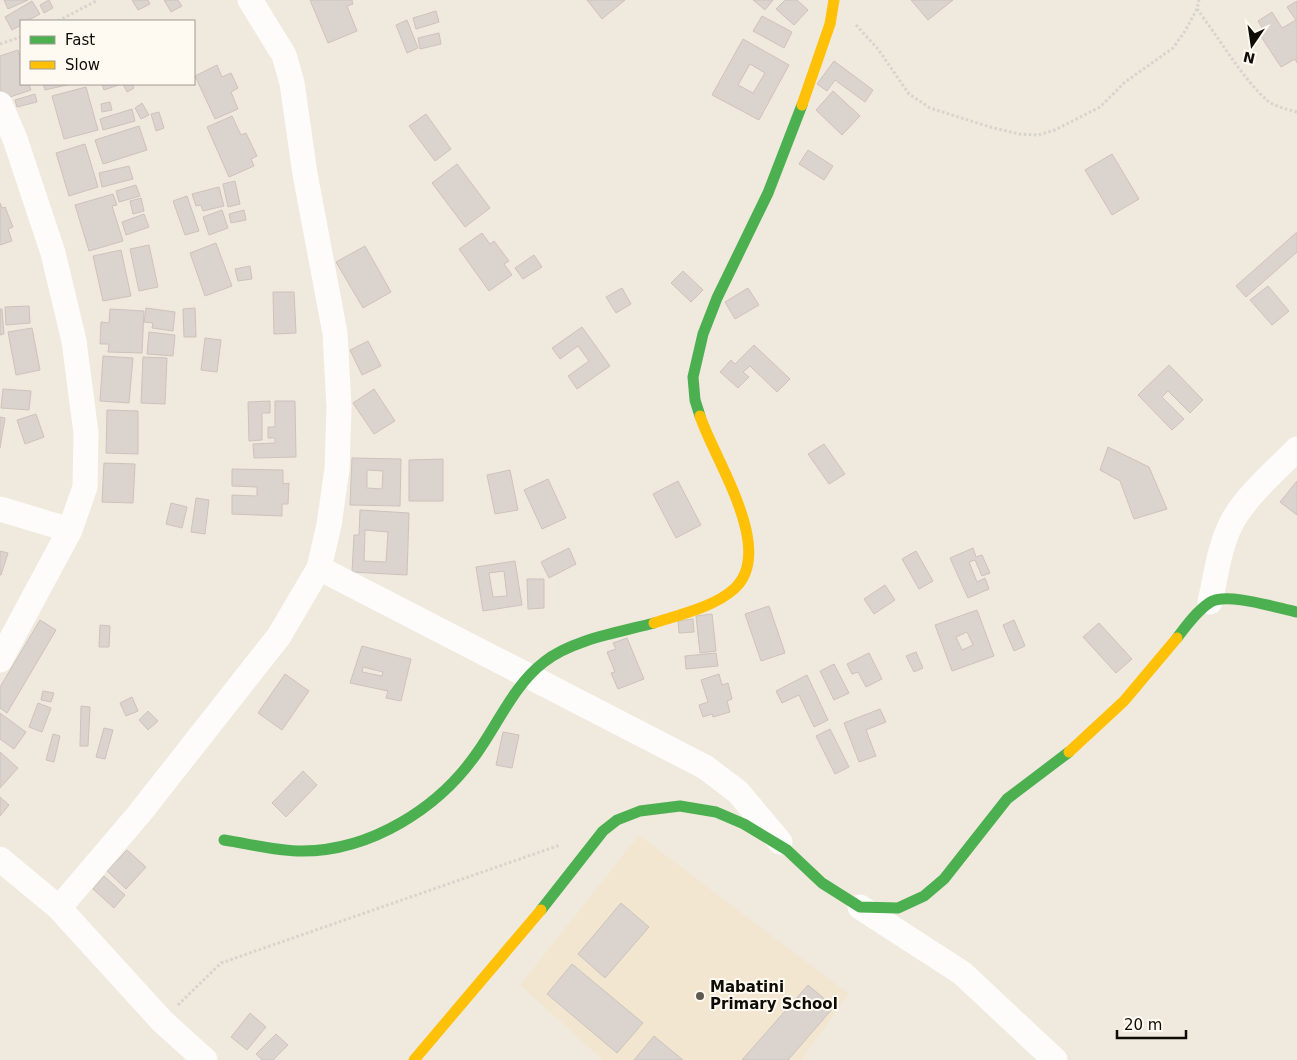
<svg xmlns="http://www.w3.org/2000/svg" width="1297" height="1060" viewBox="0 0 1297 1060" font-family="'DejaVu Sans',sans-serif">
<rect width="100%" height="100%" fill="#f0e9dd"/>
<path fill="#f2e6d0" d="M639 835 849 994 801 1060H603L520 985Z"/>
<path fill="#dbd3cd" stroke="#ccc3bd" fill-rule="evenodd" d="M4 0H28L8 9Z
M49 0 53 8 44 13 40 5Z
M132 0H148L150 4 138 10Z
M164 0H178L182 6 171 12Z
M310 0H352L353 4 347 6 357 31 328 43Z
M587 0H625L602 19Z
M753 0H773L765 10Z
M785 0H797L808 10 794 25 776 9Z
M911 0H953L928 20Z
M32 1 40 14 27 21H21V25L12 30 5 17Z
M1297 1V63L1295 59 1281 67 1258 32 1263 29 1258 21 1272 12 1282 28 1296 20 1287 7Z
M436 11 439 22 416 29 413 18Z
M762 16 792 32 784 48 753 31Z
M407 20 418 48 407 53 396 25Z
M439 33 441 44 420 49 418 38Z
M743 39 789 65 759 120 712 95ZM750 64 765 73 753 93 738 85Z
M18 50 21 61V84H29L31 90 4 99 0 88V56Z
M834 61 873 90 865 102 835 80 827 91 817 84Z
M217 65 222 77 231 73 238 88 231 92 238 109 215 119 195 76Z
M43 84H71L45 90Z
M102 84H118L119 85 104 90Z
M123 84H132L134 88 127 92Z
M86 87 98 130 64 139 52 96Z
M833 91 860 116 842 135 816 110Z
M35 94 37 102 17 107 15 100Z
M110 102 112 110 102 112 101 104Z
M142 103 149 115 141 119 135 108Z
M132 109 135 121 103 130 100 119Z
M159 112 164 128 156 131 151 114Z
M426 114 451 149 435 161 409 126Z
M232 116 241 135 246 133 257 156 251 159 254 166 229 177 207 127Z
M139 126 147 150 103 164 95 140Z
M85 144 98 187 69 196 56 153Z
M808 150 833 166 824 180 799 164Z
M1112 154 1139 199 1112 215 1085 170Z
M457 164 490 208 465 227 432 183Z
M129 166 133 179 102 187 99 173Z
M235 181 240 204 228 207 223 184Z
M136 185 140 196 119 202 116 191Z
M219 187 224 206 203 211 201 205 196 206 192 194Z
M113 194 117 205 112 206 123 241 89 251 75 205Z
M187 196 199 231 185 235 173 201Z
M141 198 144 211 133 214 130 201Z
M0 203 2 208 5 207 13 227 8 229 12 241 0 245Z
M222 210 228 228 209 235 203 217Z
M244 210 246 220 231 223 229 214Z
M144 214 149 227 126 235 122 222Z
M1297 232V252L1246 297 1236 286Z
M482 233 490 244 494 241 509 261 504 264 512 275 489 291 459 249Z
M216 243 232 286 205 296 190 253Z
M149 245 158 287 139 291 130 249Z
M365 246 391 292 363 308 336 262Z
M121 250 131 296 103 301 93 256Z
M534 255 542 267 523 279 515 268Z
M250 266 252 279 238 281 235 269Z
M683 271 703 290 691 302 671 283Z
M1268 286 1289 311 1272 325 1250 300Z
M622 288 631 304 616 313 606 297Z
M748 288 759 305 735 319 725 302Z
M273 292H294L296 333 274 334Z
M29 306 30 323 6 325 5 307Z
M146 308 175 312 173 331 152 328 153 323 144 322Z
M195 308 196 337H184L183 309Z
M0 309H2L4 334 0 335Z
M110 309 144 311 142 353 108 352 109 344H100L101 322 109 323Z
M582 327 610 366 577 389 568 376 589 361 578 346 560 359 552 348Z
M32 328 40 370 16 375 8 332Z
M149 332 175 335 173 356 147 354Z
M205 338 221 340 217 372 201 370Z
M368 341 381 366 362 375 350 350Z
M754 345 790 379 777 392 750 366 743 372 749 377 738 388 720 372 731 360 735 364Z
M103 356 133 358 129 403 100 401Z
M143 357 167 358 165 404 141 403Z
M1169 365 1203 400 1190 413 1168 391 1162 397 1184 419 1172 430 1138 395Z
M3 389 31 391 29 410 1 408Z
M374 389 395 421 374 434 353 403Z
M270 401V413H262V440L249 441 248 402Z
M275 401H295L296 457 254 458 253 444 275 443V438H268V427H275Z
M107 410 138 411V454L106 453Z
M36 414 44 437 25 444 17 420Z
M0 417 5 418 0 448Z
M824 444 845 474 829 484 808 454Z
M1108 447 1149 467 1167 509 1134 519 1120 481 1100 470Z
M352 458 401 459 400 506 350 505ZM367 470 383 471 382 489 367 488Z
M443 459V501H409V460Z
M104 463 135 464 133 503 102 502Z
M232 469 283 470V484L289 483 288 504H282V516L232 514V495L257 496V487L232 486Z
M510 470 518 510 495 514 487 475Z
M548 479 566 518 542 529 524 490Z
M678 481 701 525 676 538 653 494Z
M1297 481V515L1280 502Z
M196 498 209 500 205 534 191 532Z
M171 503 187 507 182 528 166 524Z
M360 510 409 513 407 575 352 572 354 535H359ZM365 530 388 532 386 562 364 561Z
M569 548 576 564 549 578 541 562Z
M973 548 976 557 982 555 990 573 982 576 975 560 969 562 977 582 985 578 989 589 968 598 950 558Z
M0 551 8 553 1 575H0Z
M916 551 933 581 919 589 902 559Z
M515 561 522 605 483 611 476 567ZM504 571 507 596 493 597 489 573Z
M527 579H544V608L528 609Z
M885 585 895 600 874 614 864 599Z
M769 606 785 653 761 661 745 614Z
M977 610 994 656 952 671 935 625ZM967 632 973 645 962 650 956 637Z
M712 614 716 651 700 653 696 616Z
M693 619 694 632 679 633 678 621Z
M40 620 56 630 7 713 0 708V687Z
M1014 620 1025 646 1014 651 1003 625Z
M1099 623 1132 659 1116 673 1083 637Z
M100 625 110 626 109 647H99Z
M627 638 644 679 618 689 611 673 615 672 607 652 616 649 613 643Z
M362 646 411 659 401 701 386 698 388 691 350 683ZM363 667 383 672 382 676 362 672Z
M916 652 923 668 914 672 906 656Z
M716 653 718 666 686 669 685 656Z
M869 653 882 679 866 687 858 672 852 674 847 664Z
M834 664 849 693 834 700 820 671Z
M285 674 309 691 282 730 258 713Z
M719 674 722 685 728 683 732 699 727 701 730 712 713 717 712 714 703 717 699 705 708 702 701 680Z
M807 675 828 720 814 727 799 695 782 703 776 691Z
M43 691 54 693 51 702 41 700Z
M132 697 138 711 126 716 120 703Z
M38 703 51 708 42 732 29 727Z
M81 706 90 707 88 746H80Z
M880 709 886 722 866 730 876 756 859 762 844 723Z
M148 711 158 721 148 730 139 720Z
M0 713 26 732 14 749 0 739Z
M104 728 113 730 105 759 96 757Z
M830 729 849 767 835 774 816 736Z
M503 732 519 735 512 768 496 765Z
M53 734 60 736 54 762 46 760Z
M0 752 18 768 0 788Z
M303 771 317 785 286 817 272 803Z
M0 797 9 805 0 816Z
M127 850 146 867 126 889 107 871Z
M104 876 125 895 114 908 93 889Z
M621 903 649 927 605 978 578 954Z
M572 964 643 1023 617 1053 547 994Z
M808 985 834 1007 788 1060H742Z
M250 1013 266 1027 247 1050 231 1037Z
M276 1034 288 1045 273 1060H262L256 1054Z
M654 1036 683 1060H634Z"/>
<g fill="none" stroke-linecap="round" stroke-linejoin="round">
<path stroke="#d6d4cf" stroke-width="3" stroke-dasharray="2.5 2.5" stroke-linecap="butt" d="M1197 9C1217 35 1244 81 1268 101 1276 107 1287 109 1297 112
M58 21 98 0
M856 25 878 49 909 94 930 108 990 127 1019 134 1038 135 1055 130 1100 107 1125 82 1173 48 1185 31 1197 9 1199 0
M0 44 21 37
M178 1005 221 963 560 845"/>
<path stroke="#fdfcfa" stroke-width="25" d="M0 104 15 139 53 253 74 341 86 433 85 487 70 530 0 660
M0 509 70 530
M319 568 705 767 738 792 780 842
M1210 602C1216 576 1219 548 1231 524 1244 498 1276 470 1297 449
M0 859 59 908 162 1021 205 1060
M860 907 962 973 1055 1060
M59 908 139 814 279 636 319 568 329 525 337 469 339 407 335 333 305 174 292 83 284 55 250 0"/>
<path stroke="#4caf50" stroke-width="11" d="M700 416 695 400 693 377 703 334 717 298 768 193 802 105
M1177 638C1186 626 1196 612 1209 603 1225 591 1277 608 1297 612
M224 840C250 844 276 851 302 851 371 851 439 808 477 753 499 722 514 685 544 662 571 640 620 632 654 623
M541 910 603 831 617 820 640 811 680 806 716 812 744 824 787 850 822 883 860 907 898 908 924 896 944 879 1007 799 1069 752"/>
<path stroke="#ffc107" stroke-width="11" d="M802 105 830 24 834 0
M654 623C679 615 714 607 734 589 777 551 714 459 700 416
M1069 752 1124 701 1177 638
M414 1060 541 910"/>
</g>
<circle fill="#5e5951" stroke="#fffaf1" stroke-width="2" cx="700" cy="996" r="5"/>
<g text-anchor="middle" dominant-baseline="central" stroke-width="4" stroke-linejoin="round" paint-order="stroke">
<g font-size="15" font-weight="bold" fill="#0f0b05" stroke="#fffaf1" text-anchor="start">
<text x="710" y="987">Mabatini<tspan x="710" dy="17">Primary School</tspan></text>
</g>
</g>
<rect x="20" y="20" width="175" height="65" fill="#fffaf1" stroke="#9f9a93"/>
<rect x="30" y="36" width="25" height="8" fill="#4caf50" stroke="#9f9a93"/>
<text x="65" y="45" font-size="15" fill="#0f0b05">Fast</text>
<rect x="30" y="61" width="25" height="8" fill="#ffc107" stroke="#9f9a93"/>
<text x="65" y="70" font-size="15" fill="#0f0b05">Slow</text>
<g transform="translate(1252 45) rotate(193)" stroke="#fffaf1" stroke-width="4" paint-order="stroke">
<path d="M0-4L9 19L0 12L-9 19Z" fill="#0f0b05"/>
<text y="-8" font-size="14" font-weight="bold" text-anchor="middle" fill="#0f0b05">N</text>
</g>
<path d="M1117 1030v8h69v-8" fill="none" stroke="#0f0b05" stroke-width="2.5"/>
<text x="1124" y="1030" font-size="15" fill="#0f0b05" stroke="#fffaf1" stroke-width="4" paint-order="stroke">20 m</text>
</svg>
